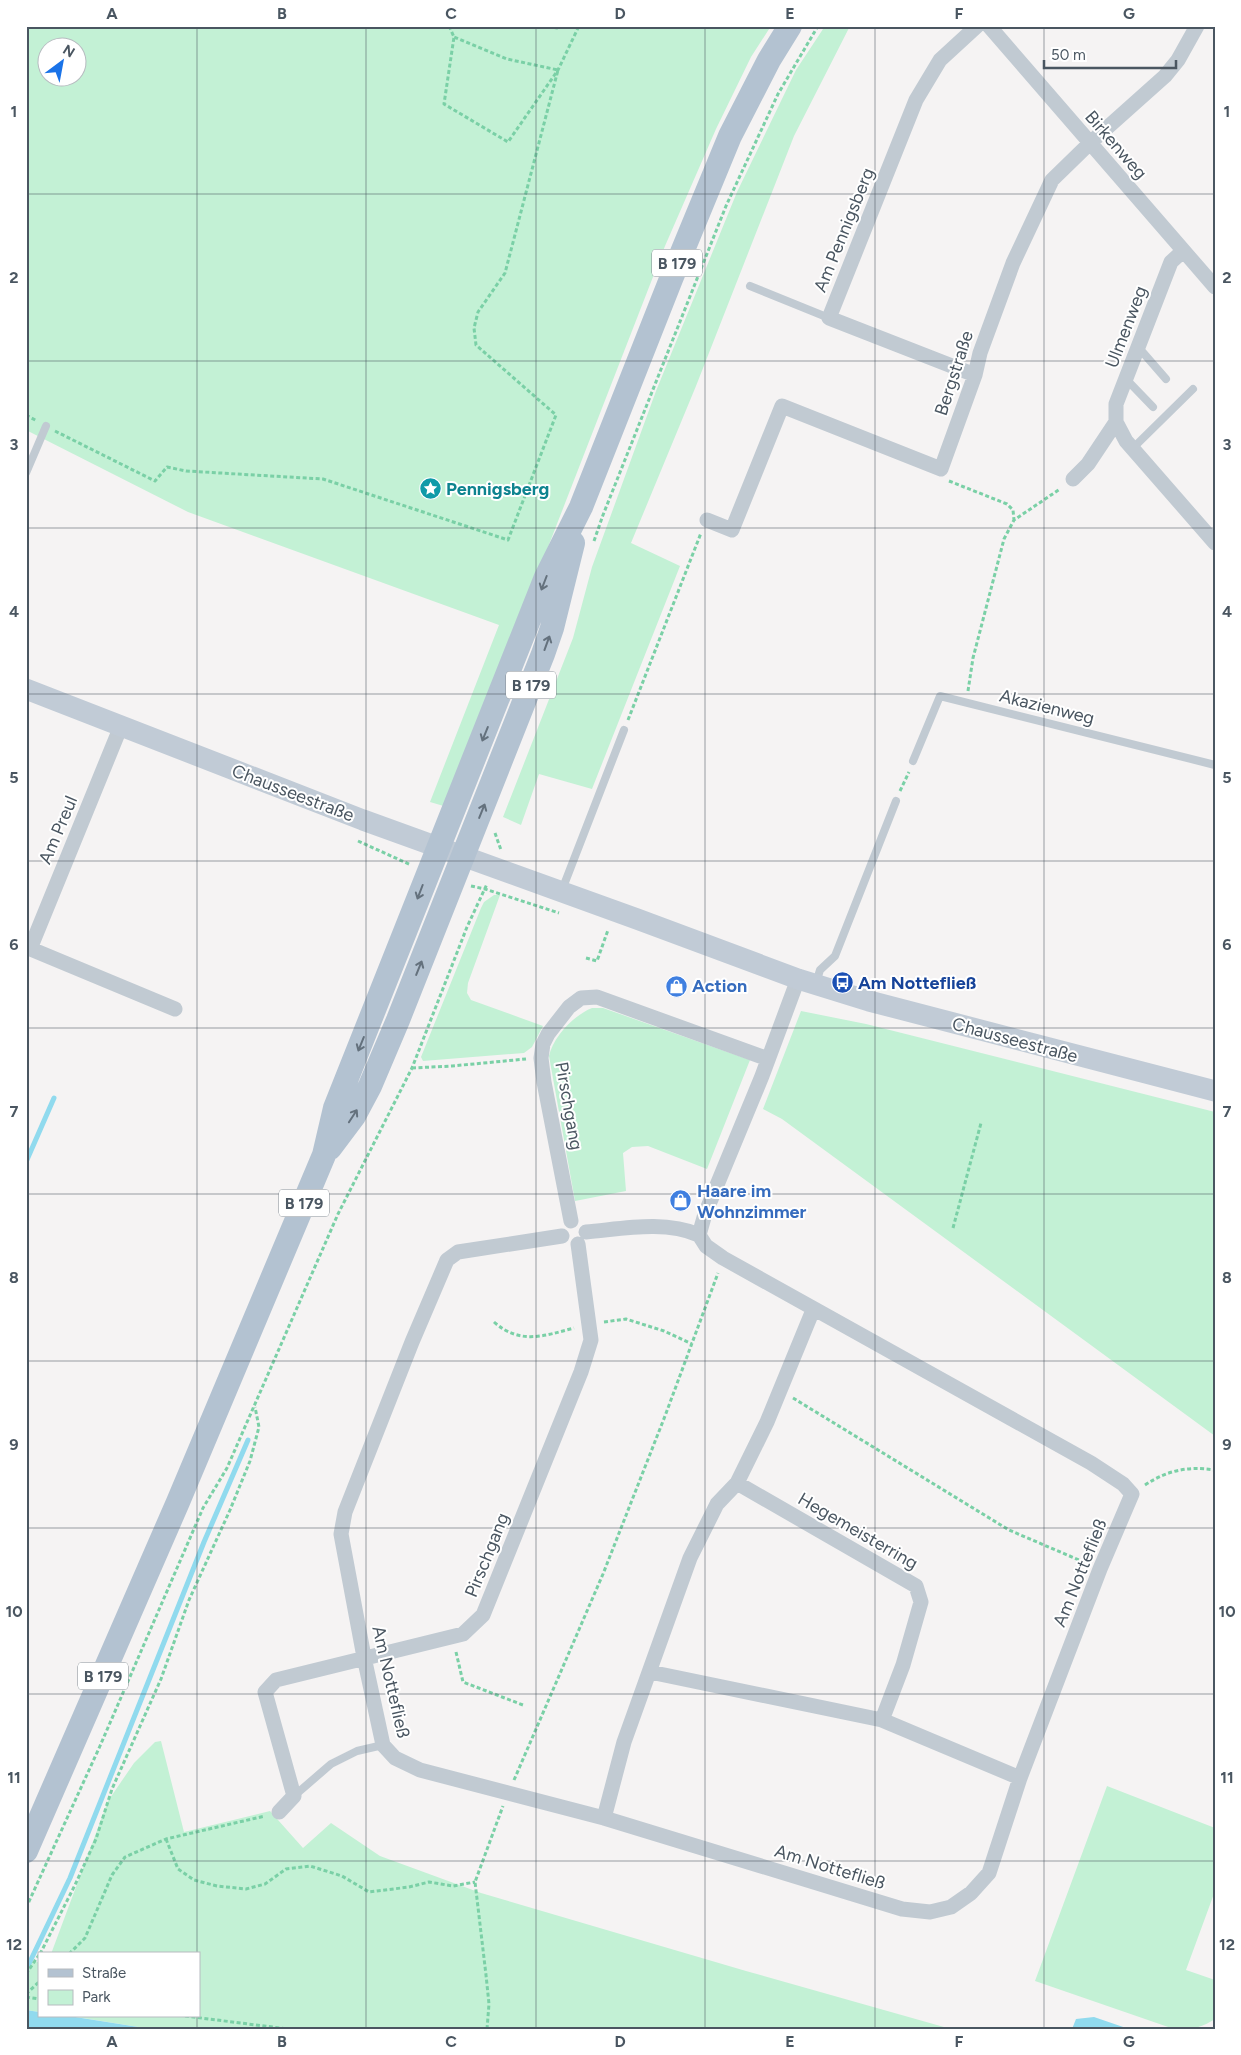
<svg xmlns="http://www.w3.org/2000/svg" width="1241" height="2055" viewBox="0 0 1241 2055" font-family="Figtree,sans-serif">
<rect width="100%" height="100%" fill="#f5f3f3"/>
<path fill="#c3f1d5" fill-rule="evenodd" d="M26 26H771L751 57 716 129 665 246 447 807 430 802 499 625 188 512 26 430ZM48 48H78V78H48Z
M825 26H850L794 136 696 386 631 543 680 566 592 789 539 774 521 825 503 817 573 638 592 567 656 391 737 192 796 70Z
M494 895H500L468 983 467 993 471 1000 543 1026 532 1047 524 1053 423 1061 421 1057 481 908 484 902Z
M592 1008H603L750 1060 707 1169 648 1146 632 1147 623 1153 626 1191 575 1201 549 1056C553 1037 574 1015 592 1008Z
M801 1011 866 1024 1215 1112V1436L782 1119 763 1109Z
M161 1741 184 1832 270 1811 303 1848 331 1823 380 1856 481 1893 746 1971 951 2029H151L70 2016H199V1954H51L108 1801 134 1763 155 1742Z
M1107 1786 1215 1828V1891L1186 1970 1215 1980V2019C1199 2029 1192 2029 1174 2029L1035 1981Z
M26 1962H39V2012L26 2010Z"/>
<path fill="#90daee" d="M26 2010 39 2012V2016H69L151 2029H26Z
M1094 2017 1129 2029H1072L1076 2019Z"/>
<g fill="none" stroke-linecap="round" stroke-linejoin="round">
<path stroke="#90daee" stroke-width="5" d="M26 1162 54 1098
M26 1970 70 1878 204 1542 248 1440"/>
<path stroke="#7ad0a6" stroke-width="3" stroke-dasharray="4 2.5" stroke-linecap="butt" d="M449 26 454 37 444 104 508 142 558 70 579 26
M547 26 557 28 560 26
M26 415 37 421
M55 431 155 481 167 467 186 471 323 479 508 540 556 415 476 345 474 328 478 312 505 273 558 70 507 59 454 37
M949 481 1007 504 1013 510 1014 520
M594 541 603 515 726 206 778 94 818 26
M968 691 973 658 1004 539 1014 520 1060 489
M628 720 701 533
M900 791 909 772
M495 833 501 850
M358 841 411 865
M471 886 485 889 559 913
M586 958 597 961 608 930
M412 1068 452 1066 526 1059
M953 1228 981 1123
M494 1322C520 1345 544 1336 574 1328
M604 1322 626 1319 664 1331 692 1344
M793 1398 1009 1530 1086 1563
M1145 1485C1168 1470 1188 1466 1215 1470
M456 1652 463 1682 523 1705
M514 1780 603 1574 665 1416 718 1273
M166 1839 178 1869 194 1880 217 1886 246 1889 265 1884 286 1869 310 1866 342 1876 369 1892 409 1887 429 1882 453 1886 475 1882
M26 1908 100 1746 203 1508 227 1468 338 1214 412 1068 467 927 487 884
M40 1954 75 1885 96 1839 112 1789 161 1679 189 1600 230 1510 250 1461 259 1427 255 1407
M69 1954 85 1938 112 1875 125 1857 166 1839 265 1816
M26 1974 39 1955
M26 1994 39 1982
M26 1997 39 1999
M185 2016 288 2029
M487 2029 489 2004 486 1975 475 1882 503 1806"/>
<path stroke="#c1cad2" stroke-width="8" d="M750 286 829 318
M1139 348 1166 379
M1126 379 1153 407
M1132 449 1193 389
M26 473 46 426
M913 761 940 696 1215 765
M562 890 624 730
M816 983 820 970 835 956 896 801
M294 1796 331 1764 357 1751 383 1745"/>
<path stroke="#c1cad2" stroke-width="15" d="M989 26 1215 287
M1183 251 1171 262 1116 404V422L1126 441 1215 543
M975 375 829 318 916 100 940 60 977 26
M1073 479 1088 464 1116 422
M707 520 732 530 782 406 941 469 975 375 980 353 1013 263 1052 180 1090 143 1165 76 1178 60 1197 26
M26 947 175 1009
M30 949 121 726
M571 1221 544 1082 541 1058 543 1044 548 1034 569 1007 581 998 597 997 768 1059
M699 1235 705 1214 762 1076 798 979
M562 1236 458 1252 447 1260 412 1342 345 1512 341 1534 364 1657 383 1745 395 1758 420 1770 604 1818 902 1909 930 1912 951 1907 971 1893 989 1873 1020 1778 1100 1569 1132 1494 1123 1484 1091 1463 723 1258 706 1246 699 1235C664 1220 622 1229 586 1232
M650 1672 882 1720 903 1665 921 1602 916 1586 737 1483
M882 1720 1020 1778
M279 1812 294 1796 265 1692 276 1680 463 1634 483 1615 581 1372 591 1340 578 1244
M604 1818 624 1742 690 1558 717 1504 737 1483 767 1422 813 1310"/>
<path stroke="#c1cbd6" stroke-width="21" d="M26 689 363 820 637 919 798 979 869 1001 1215 1091"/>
<path stroke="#b3c2d1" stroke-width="24" d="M330 1148 354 1116 370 1086 398 1020 543 654 552 628 573 543
M26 1851 178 1502 324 1155 335 1108 546 577 581 507 671 279 730 136 769 60 790 26"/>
</g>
<defs><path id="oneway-shaft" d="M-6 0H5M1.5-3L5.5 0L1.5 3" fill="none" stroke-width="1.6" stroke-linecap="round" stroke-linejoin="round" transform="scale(1.25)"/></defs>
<g stroke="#64717d">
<use href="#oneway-shaft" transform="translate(544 583) rotate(111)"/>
<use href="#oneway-shaft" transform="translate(547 643) rotate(-70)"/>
<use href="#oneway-shaft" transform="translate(485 734) rotate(112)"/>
<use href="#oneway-shaft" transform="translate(482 811) rotate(-68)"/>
<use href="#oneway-shaft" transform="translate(420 892) rotate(111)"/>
<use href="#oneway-shaft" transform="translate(419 968) rotate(-68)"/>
<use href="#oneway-shaft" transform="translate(361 1044) rotate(112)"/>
<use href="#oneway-shaft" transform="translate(353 1116) rotate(-57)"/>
</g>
<path fill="none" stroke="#4a5661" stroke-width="1" stroke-opacity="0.55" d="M197 26V1954M366 26V2029M536 26V2029M705 26V2029M875 26V2029M1044 26V2029M26 194H1215M26 361H1215M26 528H1215M26 694H1215M26 861H1215M26 1028H1215M26 1194H1215M26 1361H1215M26 1528H1215M26 1694H1215M26 1861H1215M197 2016V2029"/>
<defs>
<symbol id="sight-disc" viewBox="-11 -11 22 22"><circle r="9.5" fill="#0f9aa8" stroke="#fff"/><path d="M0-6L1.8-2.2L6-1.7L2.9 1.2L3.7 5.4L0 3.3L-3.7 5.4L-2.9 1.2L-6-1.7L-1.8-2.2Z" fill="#fff"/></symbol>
<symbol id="bus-disc" viewBox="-11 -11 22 22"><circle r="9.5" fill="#1a4fb4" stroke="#fff"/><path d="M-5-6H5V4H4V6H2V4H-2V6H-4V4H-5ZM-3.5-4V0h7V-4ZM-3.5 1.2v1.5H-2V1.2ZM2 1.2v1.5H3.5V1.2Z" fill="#fff"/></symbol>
<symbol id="shop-disc" viewBox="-11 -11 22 22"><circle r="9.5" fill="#3f7fe0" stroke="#fff"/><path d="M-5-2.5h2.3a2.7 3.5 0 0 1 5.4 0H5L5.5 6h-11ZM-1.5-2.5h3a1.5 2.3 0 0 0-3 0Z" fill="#fff"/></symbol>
</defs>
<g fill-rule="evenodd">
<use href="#sight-disc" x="418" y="476" width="25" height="25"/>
<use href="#bus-disc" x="830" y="970" width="25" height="25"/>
<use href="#shop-disc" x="664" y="974" width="25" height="25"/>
<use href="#shop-disc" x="668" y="1188" width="25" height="25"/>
</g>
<g text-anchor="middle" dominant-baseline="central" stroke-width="4" stroke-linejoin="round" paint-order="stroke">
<g fill="#fff" stroke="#808990" stroke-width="1">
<rect x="652" y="249.5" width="50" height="27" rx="4"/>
<rect x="506" y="671.5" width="50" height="27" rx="4"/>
<rect x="279" y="1189.5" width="50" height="27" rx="4"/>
<rect x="78" y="1662.5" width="50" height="27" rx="4"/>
</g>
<g font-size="16" font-weight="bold" fill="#4a5661">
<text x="677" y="263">B 179</text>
<text x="531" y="685">B 179</text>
<text x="304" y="1203">B 179</text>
<text x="103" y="1676">B 179</text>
</g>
<g font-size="18" fill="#4a5661" stroke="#fff">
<text transform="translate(1116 145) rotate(49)">Birkenweg</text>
<text transform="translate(844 230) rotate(-68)">Am Pennigsberg</text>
<text transform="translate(1126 327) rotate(-69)">Ulmenweg</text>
<text transform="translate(954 373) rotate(-72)">Bergstraße</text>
<text transform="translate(1047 707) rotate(14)">Akazienweg</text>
<text transform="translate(293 793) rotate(21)">Chausseestraße</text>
<text transform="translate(58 830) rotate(-67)">Am Preul</text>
<text transform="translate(1015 1040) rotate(15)">Chausseestraße</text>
<text transform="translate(569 1106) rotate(80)">Pirschgang</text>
<text transform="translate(858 1531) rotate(30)">Hegemeisterring</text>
<text transform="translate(487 1555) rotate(-68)">Pirschgang</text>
<text transform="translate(1080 1573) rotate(-68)">Am Nottefließ</text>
<text transform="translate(391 1682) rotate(77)">Am Nottefließ</text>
<text transform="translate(830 1867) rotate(17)">Am Nottefließ</text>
</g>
<g font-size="18" font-weight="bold" fill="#0d838f" stroke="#fff" text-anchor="start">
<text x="446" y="489">Pennigsberg</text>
</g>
<g font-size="18" font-weight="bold" fill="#164399" stroke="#fff" text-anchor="start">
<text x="858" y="983">Am Nottefließ</text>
</g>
<g font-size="18" font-weight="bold" fill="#366cbe" stroke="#fff" text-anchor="start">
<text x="692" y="986">Action</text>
<text x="697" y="1191">Haare im<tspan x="697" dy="21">Wohnzimmer</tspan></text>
</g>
</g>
<rect width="1241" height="2055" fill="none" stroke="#ffffff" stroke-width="55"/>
<rect x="38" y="1952" width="162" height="65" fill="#ffffff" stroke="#b7bbc0"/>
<rect x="48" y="1969" width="25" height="8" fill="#b3c2d1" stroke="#b7bbc0"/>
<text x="82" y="1978" font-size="15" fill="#4a5661">Straße</text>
<rect x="48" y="1990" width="25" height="15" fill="#c3f1d5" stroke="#b7bbc0"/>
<text x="82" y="2002" font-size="15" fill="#4a5661">Park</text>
<g transform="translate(62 62) rotate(32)"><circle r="24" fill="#ffffff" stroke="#b7bbc0"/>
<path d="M0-4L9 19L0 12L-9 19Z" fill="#1a73e8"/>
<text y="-8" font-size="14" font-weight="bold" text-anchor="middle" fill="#4a5661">N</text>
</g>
<path d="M1044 60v8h132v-8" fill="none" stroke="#4a5661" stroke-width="2.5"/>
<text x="1051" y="60" font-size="15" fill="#4a5661" stroke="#ffffff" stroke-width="4" paint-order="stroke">50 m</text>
<rect x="28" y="28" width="1186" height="2000" fill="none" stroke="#4a5661" stroke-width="2"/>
<g font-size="16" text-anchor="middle" font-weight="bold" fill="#4a5661">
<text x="112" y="19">A</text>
<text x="282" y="19">B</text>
<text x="451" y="19">C</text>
<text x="620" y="19">D</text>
<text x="790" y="19">E</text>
<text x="959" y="19">F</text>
<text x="1129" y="19">G</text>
<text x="14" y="117">1</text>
<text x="1227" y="117">1</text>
<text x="14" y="283">2</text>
<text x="1227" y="283">2</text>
<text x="14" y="450">3</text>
<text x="1227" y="450">3</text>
<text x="14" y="617">4</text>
<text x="1227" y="617">4</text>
<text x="14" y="783">5</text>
<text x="1227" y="783">5</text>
<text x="14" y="950">6</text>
<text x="1227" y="950">6</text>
<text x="14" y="1117">7</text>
<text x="1227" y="1117">7</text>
<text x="14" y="1283">8</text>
<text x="1227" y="1283">8</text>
<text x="14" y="1450">9</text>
<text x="1227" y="1450">9</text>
<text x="14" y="1617">10</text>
<text x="1227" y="1617">10</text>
<text x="14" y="1783">11</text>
<text x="1227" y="1783">11</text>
<text x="14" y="1950">12</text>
<text x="1227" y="1950">12</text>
<text x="112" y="2047">A</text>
<text x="282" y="2047">B</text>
<text x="451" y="2047">C</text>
<text x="620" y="2047">D</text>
<text x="790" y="2047">E</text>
<text x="959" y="2047">F</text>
<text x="1129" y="2047">G</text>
</g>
</svg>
